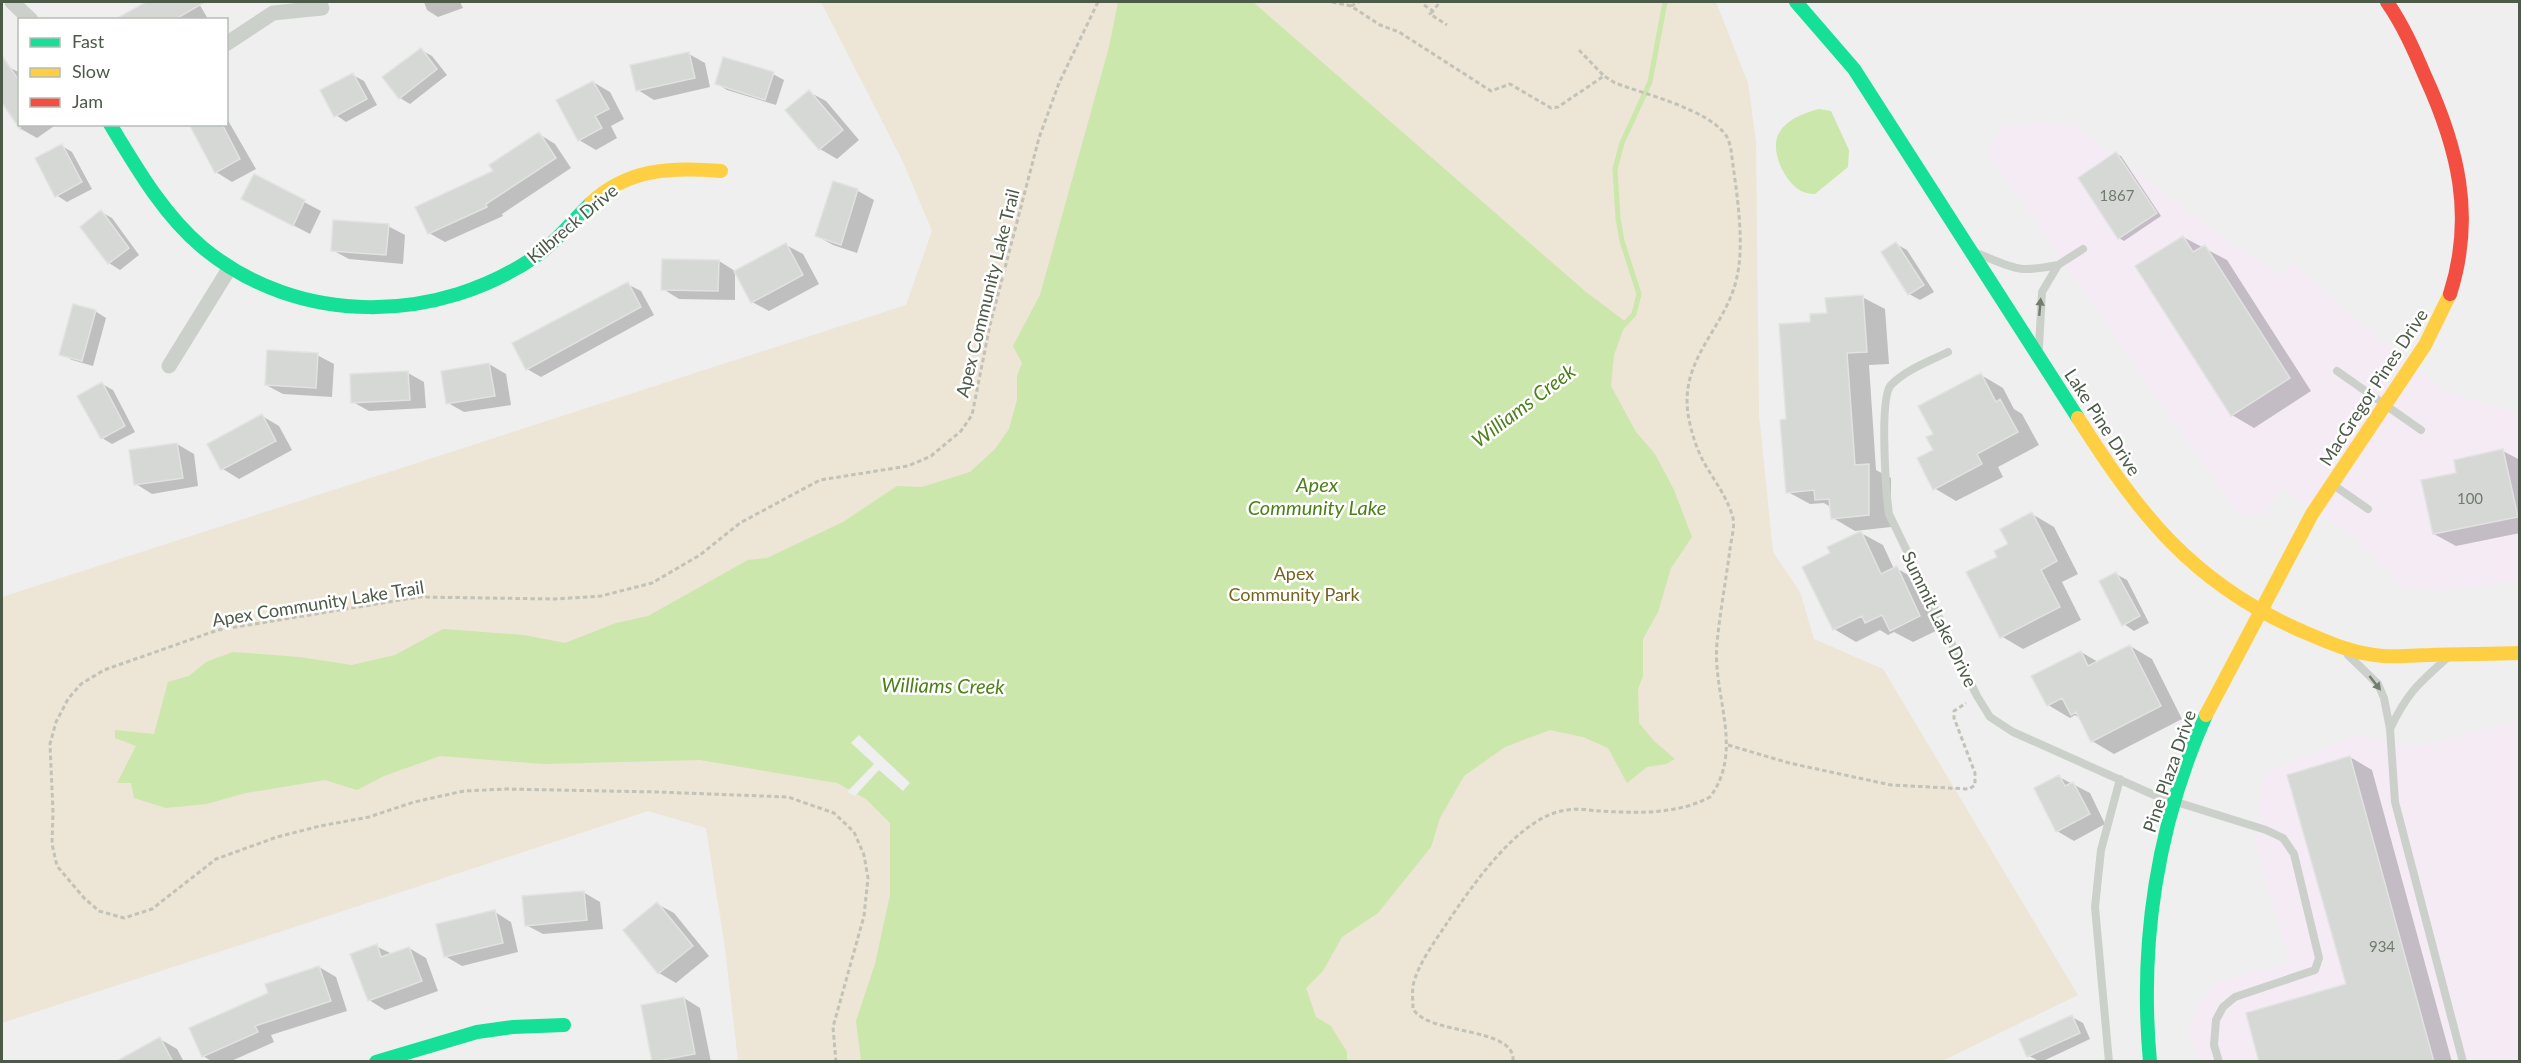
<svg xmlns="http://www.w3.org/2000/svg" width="2521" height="1063" viewBox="0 0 2521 1063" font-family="Lato,sans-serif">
<rect width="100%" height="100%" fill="#efefef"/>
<path fill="#f5ebf5" d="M2034 124 2071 125 2248 255 2280 275 2293 263 2363 325 2446 391 2519 414V578L2491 585 2435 591 2404 589 2350 534 2281 488 2265 514 2238 515 1987 151 2003 126Z
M2519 720V1061H2197L2189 1028 2197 1004 2219 981 2290 963 2255 845 2264 774 2358 734 2417 747Z"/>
<path fill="#ede5d5" d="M821 2H1716L1748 83 1756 142 1759 415 1773 552 1800 592 1814 639 1883 669 2078 995 1942 1061H738L725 948 706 828 648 811 2 1023V597L906 305 932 231 903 162Z"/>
<path fill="#cbe7ac" d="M1118 2H1253L1586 292 1626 322 1614 355 1611 386 1636 432 1655 454 1674 490 1692 537 1671 568 1658 612 1643 639V676L1638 689 1639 723 1654 741 1675 759 1666 764 1647 767 1627 783 1608 748 1583 737 1550 730 1505 747 1464 776 1440 818 1431 847 1378 913 1342 937 1323 971 1306 988 1316 1017 1331 1026 1347 1052V1061H861L856 1021 875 964 890 895V823L866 799 837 783 700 760 544 764 440 756 384 776 357 790 325 780 246 793 206 804 166 808 134 798 131 783H117L136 746 115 738V730L154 734 168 682 189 676 206 662 233 652 299 657 352 665 395 655 443 629 524 635 565 643 616 623 648 616 748 560 767 558 843 522 897 486 922 487 970 472 995 449 1009 429 1017 400V376L1022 363 1013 346 1040 295 1109 47Z
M1819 109 1831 111 1849 150 1848 167 1815 194C1811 194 1805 193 1801 191 1785 182 1769 151 1779 133 1787 119 1804 113 1819 109Z"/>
<path fill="#efefef" d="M859 735 910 783 903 791 879 770 855 796 847 792 874 764 851 743Z"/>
<path fill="#0003" d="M149 2H198L208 19 129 20 126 14Z
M424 2H460L463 8 438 17 427 10Z
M421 50 432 56 447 75 410 104 400 98Z
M689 54 705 63 710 87 654 100 638 90Z
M7 66 20 73V124H57L37 138 21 129 2 101V70Z
M773 74 784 80 776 105 727 90 716 83Z
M353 75 364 81 377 105 346 122 336 115Z
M593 82 610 92 624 119 611 126 617 138 596 150 579 140Z
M809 92 826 101 859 140 837 159 820 149Z
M226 117 256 169 232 182 216 172 191 124H226Z
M539 134 555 144 571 168 502 214 503 216 445 242 429 233Z
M62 146 72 152 92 189 67 202 56 195Z
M2117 154 2121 156 2161 216 2124 241 2119 238Z
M255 176 321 211 310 234 260 208Z
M834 183 858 191 874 200 857 253 833 245 817 236Z
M101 212 112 218 139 255 120 270 109 263 82 227Z
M388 226 405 235 403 264 349 259 332 250Z
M2183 237 2227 260 2311 391 2254 428 2232 415Z
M1896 244 1907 250 1934 292 1920 300 1909 294Z
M786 245 803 254 819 284 769 311 752 302Z
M719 261 735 271V300L679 299 663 289Z
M627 284 641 291 654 315 541 377 527 369Z
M1862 297 1885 309 1889 364 1869 365 1876 470 1891 478V527L1855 531 1833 518 1832 508 1824 503 1810 504 1788 492V420L1812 323Z
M95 311 106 318 93 366 72 360 61 354Z
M317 355 334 364 332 397 283 394 266 385Z
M489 364 506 374 511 405 464 412 448 403Z
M408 373 424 382 426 408 369 411 353 402Z
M1981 375 2003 388 2014 409 2022 414 2039 445 1998 467 2003 477 1956 501 1934 488 1935 451Z
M102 384 113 390 135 432 112 444 102 438Z
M262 416 279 426 292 450 239 479 223 469 210 445Z
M177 444 194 454 198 486 152 494 136 484Z
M2503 451 2520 460V533L2456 546 2434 534 2458 474Z
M2032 514 2054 527 2078 574 2062 582 2081 620 2023 649 2001 636 1999 557Z
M1861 533 1883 545 1894 569 1896 568 1919 581 1942 628 1913 642 1894 632 1888 635 1880 630 1856 642 1834 629 1832 554Z
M2116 574 2127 580 2149 623 2134 631 2124 624Z
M2130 646 2152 659 2182 719 2114 754 2092 741 2081 719 2075 715 2070 718 2048 705 2081 652 2098 662Z
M2350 757 2372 770 2452 1062H2261L2348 985Z
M2059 777 2090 793 2105 824 2074 841 2057 831Z
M583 892 600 902 603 929 543 934 526 925Z
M657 904 674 913 709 956 676 983 659 973Z
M495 912 511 922 518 952 462 966 445 956Z
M376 946 392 954 409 948 426 958 438 991 385 1010 369 1000Z
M319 967 336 977 347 1011 271 1035 274 1042 229 1062H213L203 1056 270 994Z
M684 998 700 1008 711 1062H654Z
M2072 1017 2083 1023 2090 1039 2041 1062 2029 1056Z
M160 1039 177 1049 184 1062H118Z"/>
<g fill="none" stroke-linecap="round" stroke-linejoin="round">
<path stroke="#cbe7ac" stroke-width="5" d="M1622 327 1634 314 1639 294 1622 241 1618 218 1615 169 1622 143 1650 82 1665 2"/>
</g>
<path fill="#d5d8d5" stroke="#e1e2e1" stroke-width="1.5" d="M146 2H205L174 20H114Z
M421 48 437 69 399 99 382 77Z
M689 52 695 78 636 91 630 65Z
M2 56 20 82V129L2 103Z
M723 57 774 72 765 100 715 84Z
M353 73 367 99 334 117 320 90Z
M593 81 609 109 595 116 602 128 578 141 556 100Z
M809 90 843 130 819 150 785 110Z
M189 124H222L240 159 215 173Z
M539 132 556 158 486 204 487 207 428 234 415 207 493 171 489 165Z
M62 144 82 182 55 197 35 158Z
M2116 152 2157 213 2118 239 2078 178Z
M254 174 305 200 293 226 241 199Z
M833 181 858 189 841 245 815 236Z
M101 210 129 248 108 264 80 227Z
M333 220 389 224 386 255 331 251Z
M2183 236 2193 252 2205 245 2290 378 2231 416 2135 266Z
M1896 242 1924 285 1908 295 1881 252Z
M786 243 803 275 751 303 734 271Z
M662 259 719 260 718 291 661 290Z
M628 282 641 307 526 370 512 343Z
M1863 295 1867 352 1847 353 1855 465 1869 464V515L1831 519 1829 499 1815 500 1814 490 1786 493 1780 420 1786 419 1779 324 1810 322V314L1827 313 1825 298Z
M73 304 96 310 82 361 59 355Z
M267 350 318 353 316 388 265 385Z
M489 363 495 396 446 404 441 371Z
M408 371 410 400 351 403 350 374Z
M1981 373 1996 402 2000 399 2018 432 1977 454 1982 464 1933 490 1917 458 1933 450 1926 437 1933 434 1918 406Z
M102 382 125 426 101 439 77 396Z
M262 414 276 441 221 470 207 444Z
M177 443 183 478 134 485 129 450Z
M2503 449 2518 517 2433 534 2421 480 2456 473 2454 460Z
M2032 512 2057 561 2041 570 2060 607 2000 638 1966 572 1997 557 1994 551 2008 544 2000 529Z
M1861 531 1881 574 1897 566 1920 616 1890 631 1882 615 1865 623 1862 616 1833 630 1802 567 1830 553 1827 547Z
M2116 572 2140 616 2122 626 2099 581Z
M2130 645 2161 706 2091 742 2076 712 2071 715 2062 698 2047 706 2031 676 2081 651 2088 666Z
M2350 756 2434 1062H2259L2246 1013 2346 984 2287 775Z
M2059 775 2065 786 2073 782 2090 814 2056 832 2034 788Z
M584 891 587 920 525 926 522 896Z
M657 902 693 946 658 974 623 930Z
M495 910 503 943 444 957 436 924Z
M377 944 381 957 409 947 422 981 368 1001 350 954Z
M319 966 331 1001 255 1026 258 1032 202 1057 189 1028 268 993 265 984Z
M684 997 695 1054 652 1062 641 1005Z
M2072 1015 2080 1033 2027 1057 2019 1039Z
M160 1037 173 1062H115Z"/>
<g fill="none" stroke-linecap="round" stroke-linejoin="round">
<path stroke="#c2c2b9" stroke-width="3" stroke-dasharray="4.5 3" stroke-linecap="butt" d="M1332 2 1351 6 1380 25 1399 32 1491 91 1510 84 1551 108 1558 107 1604 76 1615 83C1644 94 1711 110 1727 137 1729 140 1730 146 1731 150 1736 190 1746 243 1736 281 1724 329 1680 359 1688 414 1691 432 1697 451 1706 466 1716 483 1728 499 1733 518 1735 527 1731 540 1730 549 1726 580 1720 612 1717 643 1712 695 1745 750 1710 797 1676 815 1636 813 1599 811 1589 810 1577 808 1567 810 1520 815 1472 886 1447 923 1436 940 1417 965 1413 986 1412 994 1413 1002 1413 1009 1429 1036 1517 1026 1513 1062
M1424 5 1433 11 1440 2
M1351 6 1359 2
M1433 11 1430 14 1447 25
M1579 50 1604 76
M1728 745 1789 763 1891 785 1969 789 1975 785V773L1954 718V711L1966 703
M836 1062 833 1027 864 916 868 878 864 855 854 832 834 813 788 797 658 792 505 789 464 791 414 802 369 817 320 826 277 837 216 859 152 909 124 918 99 911 84 898 57 866 52 844 53 812 50 744 56 722 68 699 81 684 104 670 218 630 419 597 555 599 601 596 652 583 700 555 740 523 820 480 908 466 931 456 961 431 972 415 990 325 1039 138 1059 83 1098 2"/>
<path stroke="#ccd0cb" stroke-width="8" d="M1979 254C2016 269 2018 273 2058 265
M2039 347 2042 292 2058 265 2083 249
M1948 352C1930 361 1905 370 1891 385 1879 398 1886 493 1889 514L1977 696 1990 717 2013 732 2154 795 2266 830 2283 838 2294 854 2319 958 2315 970 2235 997 2223 1007 2216 1020 2214 1045 2219 1062
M2337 371 2421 430
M2332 484 2368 509
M2348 655 2378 684 2384 698 2390 729 2395 802 2463 1062
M2390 729C2407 693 2418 684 2447 658
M2109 1062 2095 907 2101 850 2120 779"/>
<path stroke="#ccd0cb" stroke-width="15" d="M12 2 31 20
M226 44 273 13 322 8
M169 366 229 269"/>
<path stroke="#16e098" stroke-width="14" d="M1796 2 1854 69 2078 418
M110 124C136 167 163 214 202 247 298 327 439 325 539 254 559 239 573 220 591 203
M376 1062 477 1032 513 1027 564 1025
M2150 1062C2139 943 2157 824 2206 715"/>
<path stroke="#ffcf43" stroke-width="14" d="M591 203C628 168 673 167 721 171
M2078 418C2139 514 2191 581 2297 629 2325 641 2352 654 2383 656 2398 657 2414 655 2429 655 2459 654 2490 654 2520 653
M2206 715 2312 514 2425 345 2450 294"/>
<path stroke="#f24e42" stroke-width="14" d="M2387 2C2403 25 2414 50 2425 76 2458 148 2475 216 2450 294"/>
</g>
<defs><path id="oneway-solid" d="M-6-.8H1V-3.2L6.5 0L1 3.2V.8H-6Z" transform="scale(1.5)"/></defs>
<g fill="#727d6f">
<use href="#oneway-solid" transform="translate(2040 307) rotate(-85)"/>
<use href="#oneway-solid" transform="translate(2375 683) rotate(52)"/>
</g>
<g text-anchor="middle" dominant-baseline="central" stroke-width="5" stroke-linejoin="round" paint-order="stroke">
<g font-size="15" fill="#707b6d">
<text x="2117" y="195">1867</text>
<text x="2470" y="498">100</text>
<text x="2382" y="946">934</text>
</g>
<g font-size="18" fill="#4c5a48" stroke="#fff">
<text transform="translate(572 223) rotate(-40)">Kilbreck Drive</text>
<text transform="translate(987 293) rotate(-76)">Apex Community Lake Trail</text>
<text transform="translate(2373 387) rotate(-57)">MacGregor Pines Drive</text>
<text transform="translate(2103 422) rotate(57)">Lake Pine Drive</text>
<text transform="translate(318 603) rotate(-9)">Apex Community Lake Trail</text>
<text transform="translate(1940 619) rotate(64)">Summit Lake Drive</text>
<text transform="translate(2169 771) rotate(-71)">Pine Plaza Drive</text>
</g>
<g font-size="18" fill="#75631e" stroke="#fff">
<text x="1294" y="573">Apex<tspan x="1294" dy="21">Community Park</tspan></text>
</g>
<g font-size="20" font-style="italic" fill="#4c8117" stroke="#fff">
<text transform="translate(1523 405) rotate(-37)">Williams Creek</text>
<text x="1317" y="484">Apex<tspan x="1317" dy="23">Community Lake</tspan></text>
<text transform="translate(943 685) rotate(1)">Williams Creek</text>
</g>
</g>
<rect width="2521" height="1063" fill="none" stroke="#4c5a48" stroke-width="6"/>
<rect x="18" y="18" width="210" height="108" fill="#ffffff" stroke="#b7bdb6" stroke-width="1.5"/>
<rect x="30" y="38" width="30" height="9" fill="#16e098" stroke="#b7bdb6" stroke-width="1.5"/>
<text x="72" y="48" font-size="18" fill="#4c5a48">Fast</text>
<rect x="30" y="68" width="30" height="9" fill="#ffcf43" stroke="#b7bdb6" stroke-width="1.5"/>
<text x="72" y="78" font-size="18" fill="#4c5a48">Slow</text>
<rect x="30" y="98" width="30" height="9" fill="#f24e42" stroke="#b7bdb6" stroke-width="1.5"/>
<text x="72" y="108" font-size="18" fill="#4c5a48">Jam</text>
</svg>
